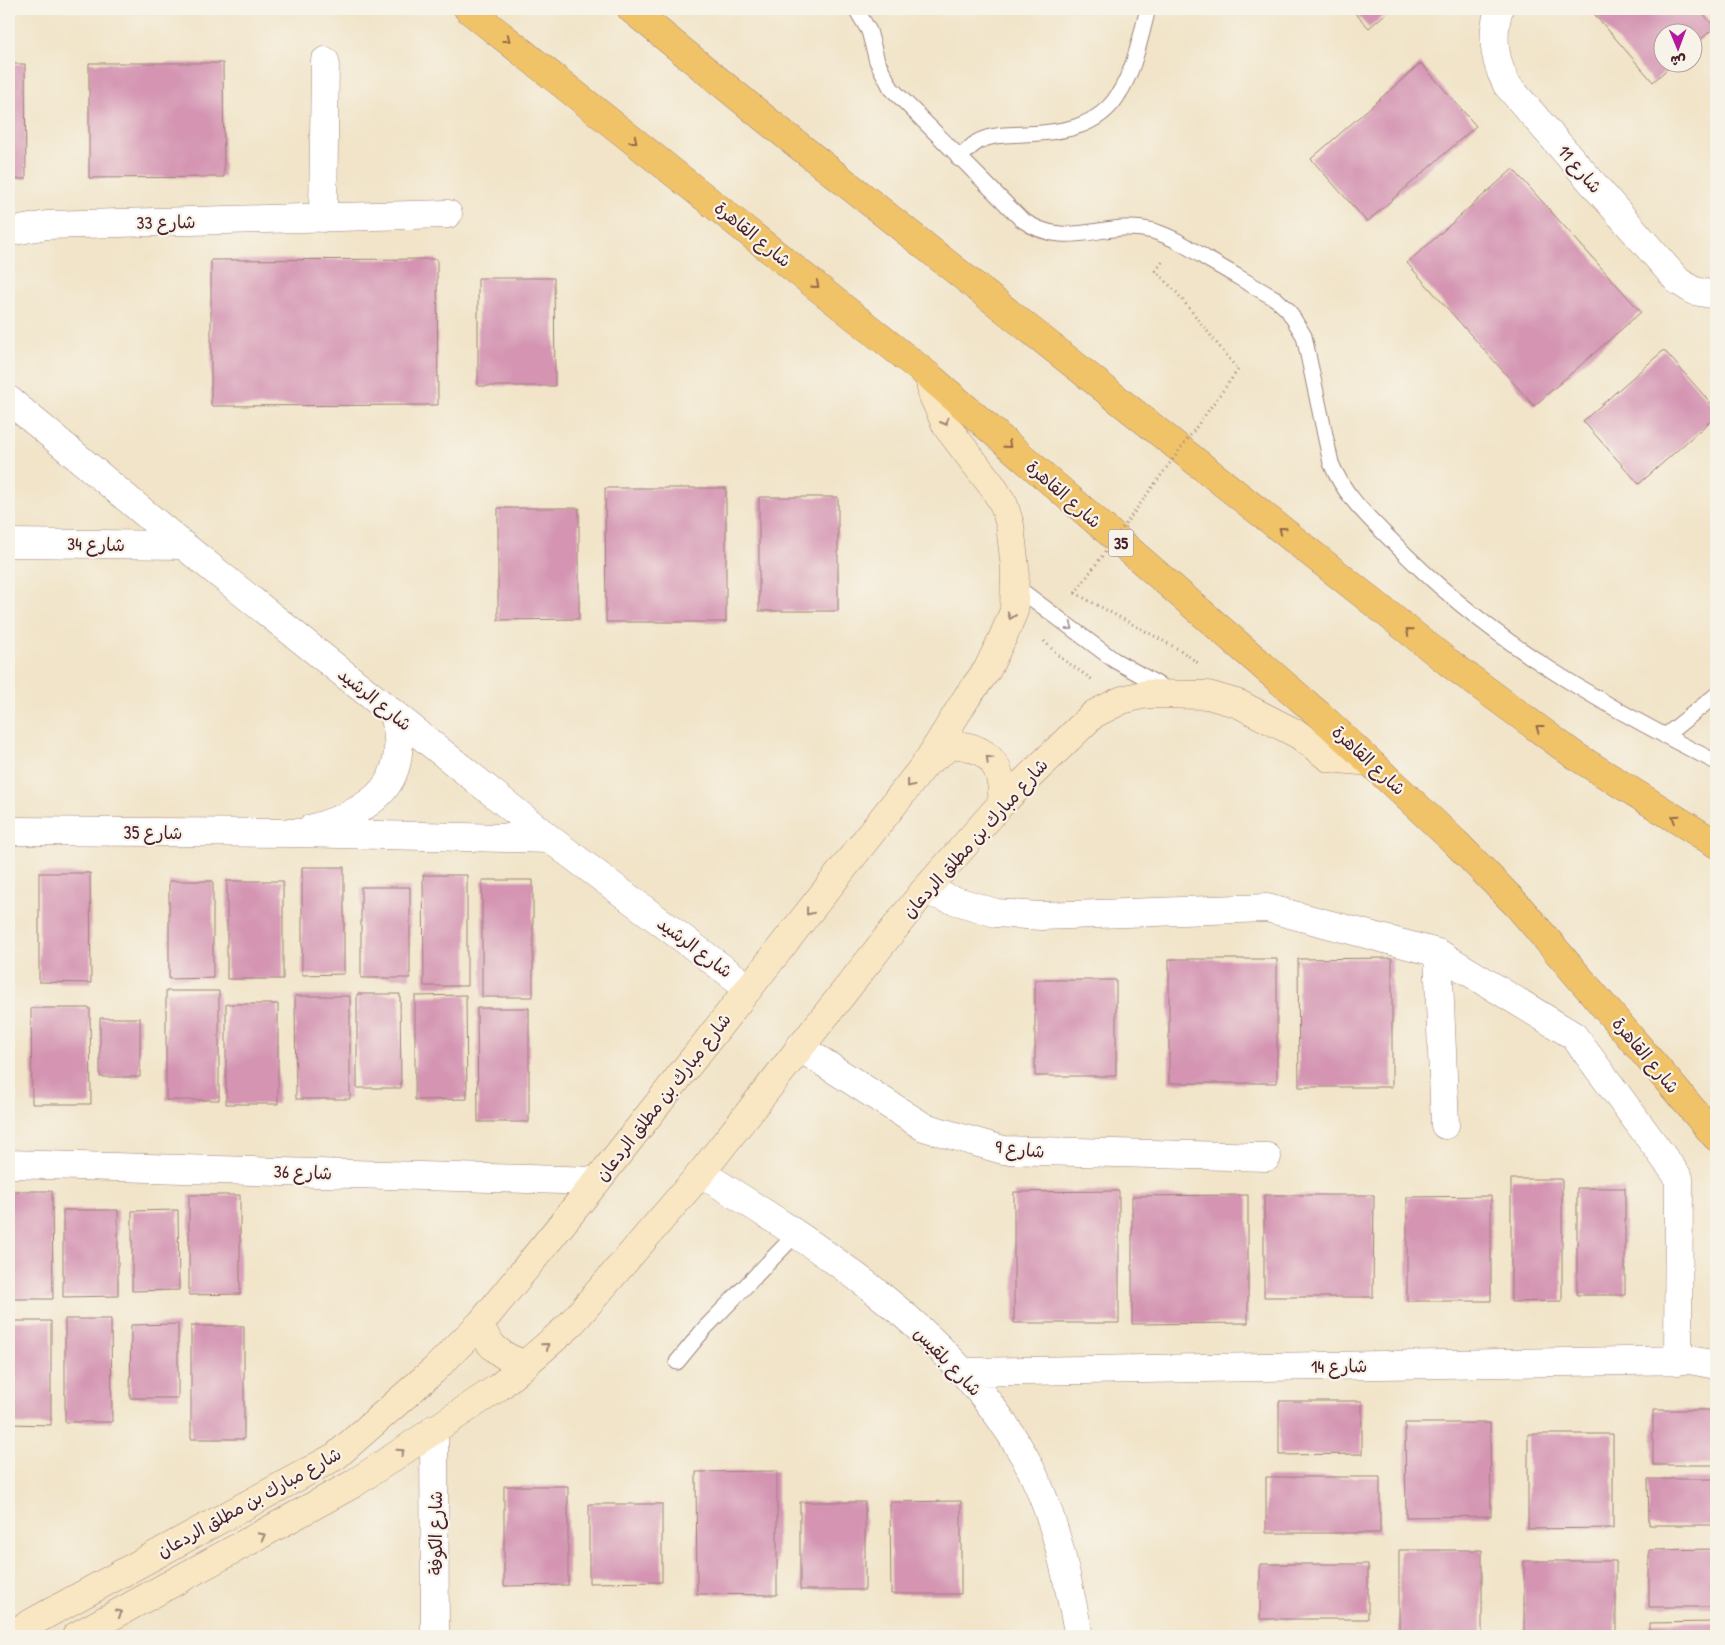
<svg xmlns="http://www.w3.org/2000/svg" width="1725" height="1645" viewBox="0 0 1725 1645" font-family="'Patrick Hand','Playpen Sans Arabic',sans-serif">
<rect width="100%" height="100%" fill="#f7f3e8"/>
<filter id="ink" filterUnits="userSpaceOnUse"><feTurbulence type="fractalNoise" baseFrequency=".02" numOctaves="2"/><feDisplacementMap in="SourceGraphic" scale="10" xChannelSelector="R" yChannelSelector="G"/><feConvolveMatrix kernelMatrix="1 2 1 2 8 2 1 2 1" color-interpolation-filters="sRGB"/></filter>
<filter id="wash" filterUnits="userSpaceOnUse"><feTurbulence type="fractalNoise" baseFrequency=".0096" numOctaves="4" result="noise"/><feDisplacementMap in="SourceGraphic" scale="20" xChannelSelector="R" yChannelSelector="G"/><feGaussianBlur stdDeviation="1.12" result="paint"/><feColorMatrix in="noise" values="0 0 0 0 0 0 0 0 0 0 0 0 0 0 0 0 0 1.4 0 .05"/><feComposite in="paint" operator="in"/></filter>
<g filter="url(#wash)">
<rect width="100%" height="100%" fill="#f1e4c8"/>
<g id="blocks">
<path fill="#d494b2" d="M1351 9H1391L1369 28Z
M1590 9H1699L1715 27 1692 47V32H1662V62H1675L1653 82Z
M89 63H223L224 177 89 178Z
M1421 63 1476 126 1367 222 1311 159Z
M9 64H25L26 179H9Z
M1513 169 1641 312 1534 406 1407 263Z
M437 259 438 405 211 406V260Z
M478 278H554L555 386H478Z
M1664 350 1716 409V416L1639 484 1583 421Z
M605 488H726V622H606Z
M759 497H838V611H759Z
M498 508H579V619L498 620Z
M302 867H344V974L302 975Z
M39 873H90L91 983 39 982Z
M423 875H467V986H424Z
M482 880H533V997H482Z
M169 881H213V978L169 979Z
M227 881H283V979H227Z
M361 887H410V978H361Z
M1392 958V1087H1299L1298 959Z
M1169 959H1277V1083H1169Z
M1035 980H1116V1076H1035Z
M166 991H219V1100H166Z
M357 994H400L401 1088H357Z
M466 995 467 1099 415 1100V996Z
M295 996H350V1099H296Z
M226 1004H278V1104H226Z
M31 1008H90L91 1104H32Z
M477 1008H529V1122H478Z
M100 1018H140V1077H100Z
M1511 1179H1562V1301L1511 1302Z
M1577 1188H1625V1295H1577Z
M9 1191H52L53 1299H9Z
M1119 1191V1323H1014V1192Z
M189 1195H240V1294L189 1295Z
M1248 1195V1323L1132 1324V1196Z
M1264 1195H1374L1373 1297H1264Z
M1491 1196V1301H1407V1197Z
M63 1210H118V1296L63 1297Z
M178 1210 179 1290 132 1291V1211Z
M65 1319H111L112 1422H65Z
M9 1321H51V1425L9 1424Z
M178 1324V1398H130L131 1325Z
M191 1326H244V1439H191Z
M1279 1401H1362V1454L1279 1455Z
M1653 1410H1716V1465H1653Z
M1405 1423H1490L1491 1516 1406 1517Z
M1528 1434H1613V1528L1528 1529Z
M777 1471V1595L697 1594 696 1472Z
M1266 1477H1380V1533H1266Z
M1648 1479H1716V1525H1649Z
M504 1486H568V1585L504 1586Z
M961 1501V1594H891L890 1502Z
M800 1502H865V1590H800Z
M589 1504H662V1582L589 1583Z
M1716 1549V1607H1649V1550Z
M1399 1550H1482V1636H1399Z
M1524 1561H1616V1636H1524Z
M1260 1564H1368V1619H1260Z
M1716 1622V1636H1649V1623Z"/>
</g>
</g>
<g filter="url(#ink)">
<use href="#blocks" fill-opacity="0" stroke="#9e827a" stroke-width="1"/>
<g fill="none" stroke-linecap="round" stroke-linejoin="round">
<defs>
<path id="lane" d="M856 9 869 31 877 61 891 88 1021 219C1068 253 1105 218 1153 231 1173 237 1190 248 1207 259 1230 272 1253 286 1276 299L1288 310 1304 336 1331 463C1344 495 1367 516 1391 540 1488 640 1593 700 1716 762
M959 159C965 152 971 146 979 141 993 134 1009 135 1024 134 1059 133 1098 128 1118 95 1135 69 1140 38 1148 9
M1017 580 1022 591 1114 660 1168 690
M1665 736 1716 695
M677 1362 705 1328 797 1233"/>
<path id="street" d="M1499 9C1491 35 1494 61 1507 85L1678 281 1694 291 1716 295
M323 218 325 61
M9 232 47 225 448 214
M9 400 183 545 550 839 749 988
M9 543 183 545
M310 829C373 811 412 783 394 714
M9 831 297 833 550 839
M924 891 996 913 1041 916 1267 908 1438 953 1574 1036 1679 1178 1678 1361
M1438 953 1445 1125
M799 1047 924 1127 1003 1150 1267 1157
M9 1164 597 1181
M701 1173C817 1245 956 1333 1024 1456 1054 1510 1067 1576 1079 1636
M962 1372 1690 1360 1716 1365
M434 1429 435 1636"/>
<path id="secondary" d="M929 761 953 744C990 748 1004 766 1002 803
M481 1323C485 1346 505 1359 526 1364
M9 1635 336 1456 433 1371 481 1323 597 1181 927 762 967 697 987 670 1002 639 1014 611 1015 568 1010 525 1004 505 993 487 947 427 932 394 929 376
M76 1636 353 1484 499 1387 569 1326 701 1173 924 891 1002 803 1094 714 1122 700 1146 694 1208 695 1239 704 1299 735 1329 758 1370 762"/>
<path id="primary" d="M468 9 929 376 1324 719 1455 842 1518 906 1716 1137
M631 9 769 122 1448 662 1574 755 1716 844"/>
</defs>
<use href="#lane" stroke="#9e827a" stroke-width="17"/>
<use href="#street" stroke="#9e827a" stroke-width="29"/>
<use href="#secondary" stroke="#9e827a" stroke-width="29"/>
<use href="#primary" stroke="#9e827a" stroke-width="29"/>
<path stroke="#9e827a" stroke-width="3" stroke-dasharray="1 4" stroke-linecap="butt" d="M1162 262 1156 271 1177 293 1238 370
M1075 593 1180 650 1198 663
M1044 641 1061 658 1094 681"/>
<use href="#lane" stroke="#fff" stroke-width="15"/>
<use href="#street" stroke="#fff" stroke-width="28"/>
<use href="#secondary" stroke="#f9e7c3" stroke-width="28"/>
<use href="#primary" stroke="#f1c369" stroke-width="28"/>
<path stroke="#9e827a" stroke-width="3" stroke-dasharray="1 4" stroke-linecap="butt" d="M1075 593 1238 370"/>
</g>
<defs><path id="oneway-chevron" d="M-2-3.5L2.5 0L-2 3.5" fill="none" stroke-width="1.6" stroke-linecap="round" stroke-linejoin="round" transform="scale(1.25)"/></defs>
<g stroke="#956947">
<use href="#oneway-chevron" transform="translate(507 39) rotate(38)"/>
<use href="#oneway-chevron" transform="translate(634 140) rotate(38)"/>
<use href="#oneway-chevron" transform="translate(816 285) rotate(39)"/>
<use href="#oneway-chevron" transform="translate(1008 445) rotate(41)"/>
<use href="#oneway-chevron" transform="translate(1282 530) rotate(-141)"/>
<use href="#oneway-chevron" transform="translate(1409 631) rotate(-141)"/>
<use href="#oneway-chevron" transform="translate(1539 728) rotate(-143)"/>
<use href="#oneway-chevron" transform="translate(1675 818) rotate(-147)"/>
</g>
<g stroke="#a28377">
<use href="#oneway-chevron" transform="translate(945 422) rotate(60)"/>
<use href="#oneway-chevron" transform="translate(1011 616) rotate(110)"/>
<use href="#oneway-chevron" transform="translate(989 759) rotate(-135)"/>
<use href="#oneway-chevron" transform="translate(910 784) rotate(128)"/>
<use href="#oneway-chevron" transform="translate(809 912) rotate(128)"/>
<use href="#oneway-chevron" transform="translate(546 1346) rotate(-41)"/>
<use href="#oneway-chevron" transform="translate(401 1452) rotate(-34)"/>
<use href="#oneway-chevron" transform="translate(262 1536) rotate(-28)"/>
<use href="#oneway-chevron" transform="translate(119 1613) rotate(-28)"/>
</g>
<use stroke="#ae9aa0" href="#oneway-chevron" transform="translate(1070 627) rotate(37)"/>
</g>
<g text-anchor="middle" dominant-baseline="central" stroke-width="4.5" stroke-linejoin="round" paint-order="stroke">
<rect fill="#f7f3e8" stroke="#7e5f64" stroke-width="1" x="1108.5" y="529.5" width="25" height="27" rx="4"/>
<g font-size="16" font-weight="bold" fill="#4a1f2b">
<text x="1121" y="543">35</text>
</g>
<g font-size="18" fill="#4a1f2b" stroke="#f7f3e8">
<text transform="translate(1580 169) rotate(49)">شارع 11</text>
<text transform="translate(166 222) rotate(-1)">شارع 33</text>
<text transform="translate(753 234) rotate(39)">شارع القاهرة</text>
<text transform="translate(1064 494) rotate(41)">شارع القاهرة</text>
<text transform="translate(96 544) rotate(1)">شارع 34</text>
<text transform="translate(375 699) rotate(39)">شارع الرشيد</text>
<text transform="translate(1369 760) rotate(43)">شارع القاهرة</text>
<text x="153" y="832">شارع 35</text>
<text transform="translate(975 838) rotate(-48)">شارع مبارك بن مطلق الردعان</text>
<text transform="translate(695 947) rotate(37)">شارع الرشيد</text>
<text transform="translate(1646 1055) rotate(50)">شارع القاهرة</text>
<text transform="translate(663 1097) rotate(-52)">شارع مبارك بن مطلق الردعان</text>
<text transform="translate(1020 1149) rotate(6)">شارع 9</text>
<text transform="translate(303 1172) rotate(2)">شارع 36</text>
<text transform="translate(948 1361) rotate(46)">شارع بلقيس</text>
<text transform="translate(1339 1366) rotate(-1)">شارع 14</text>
<text transform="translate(249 1502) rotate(-29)">شارع مبارك بن مطلق الردعان</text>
<text transform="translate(435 1533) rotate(-90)">شارع الكوفة</text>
</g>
</g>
<rect width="1725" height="1645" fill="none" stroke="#f7f3e8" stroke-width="30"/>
<g transform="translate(1678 48) rotate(179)"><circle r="24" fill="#f7f3e8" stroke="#b29e9c"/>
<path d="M0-4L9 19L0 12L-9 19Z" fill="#b5179e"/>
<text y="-8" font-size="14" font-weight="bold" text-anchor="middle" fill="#4a1f2b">ش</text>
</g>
</svg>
